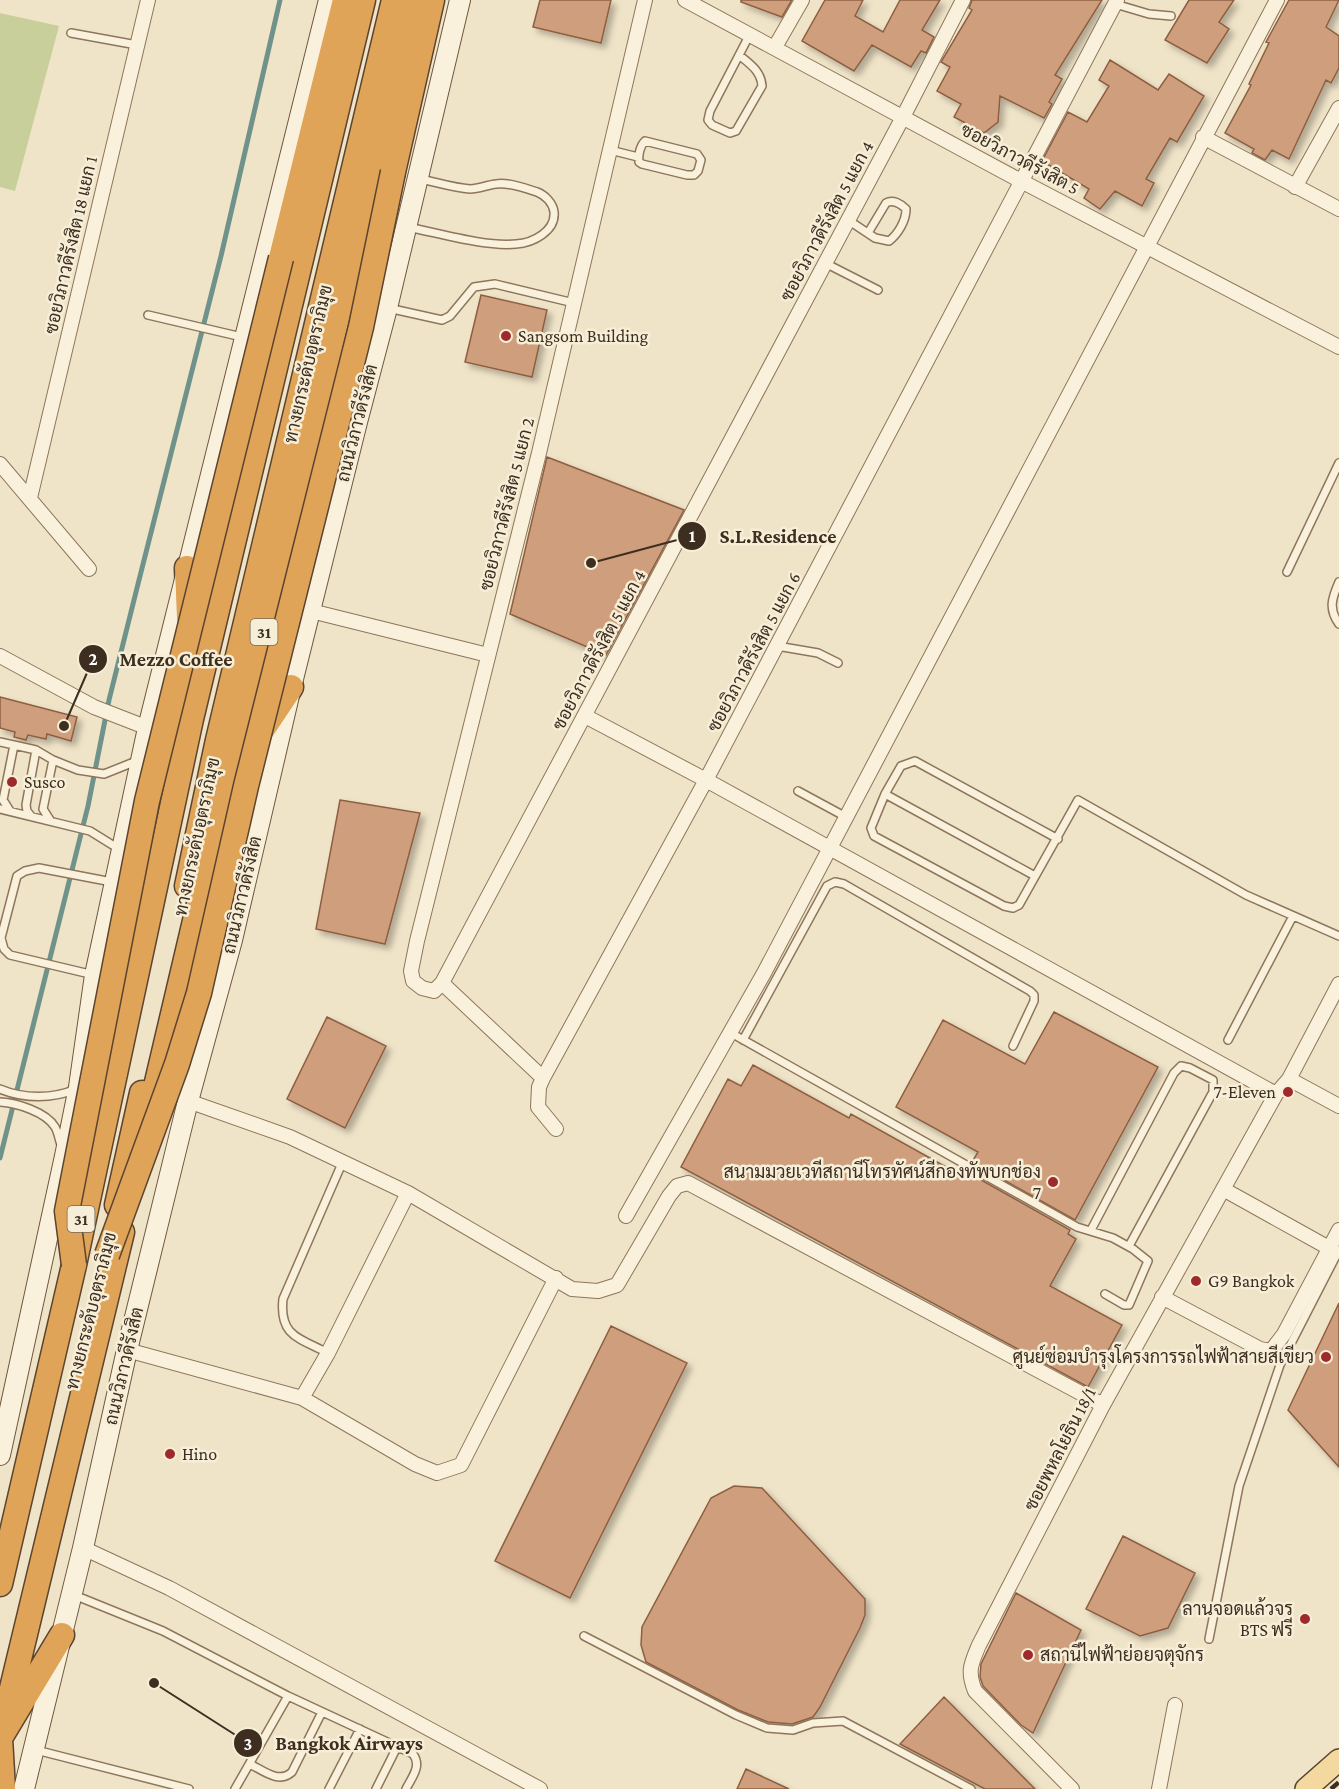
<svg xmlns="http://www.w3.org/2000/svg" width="1339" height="1789" viewBox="0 0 1339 1789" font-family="'Crimson Pro',Sarabun,serif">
<defs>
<filter id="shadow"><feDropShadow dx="4.5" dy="4.5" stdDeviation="3" flood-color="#0004"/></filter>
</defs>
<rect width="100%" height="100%" fill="#f0e4c8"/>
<path fill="#c9cf9b" d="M0 13 59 26 15 191 0 187Z"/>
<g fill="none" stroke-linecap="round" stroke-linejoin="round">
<path stroke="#6f938a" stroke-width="5" d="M0 1158 88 806 109 700 138 584 221 256 280 0"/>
</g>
<path fill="#cf9f7d" stroke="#8d5f41" stroke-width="1.5" filter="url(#shadow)" d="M540 0H611L601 43 533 27Z
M741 0H792L782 17 741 2Z
M825 0H863L855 16 883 32 900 0H940L922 30 934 37 926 53 921 51 911 67 872 45 854 71 802 41Z
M972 0H1102L1055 75 1062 79 1049 102 1052 104 1044 118 1000 96 998 122 984 133 954 117 961 104 937 91 950 67 941 62 972 10 969 8Z
M1189 0H1234L1219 22 1229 29 1207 63 1165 40Z
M1289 0H1339L1326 27 1339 36V68L1331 83 1326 80 1289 159 1272 150 1265 160 1252 153 1254 149 1225 133 1251 85 1249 84 1269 43 1266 42Z
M1110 60 1158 90 1169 74 1204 96 1177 142 1170 138 1146 179 1154 183 1142 206 1115 191 1100 209 1084 198 1089 189 1042 161 1068 112 1087 122 1109 86 1099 80Z
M481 295 547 310 532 377 465 362Z
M547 457 684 510 606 655 510 614Z
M0 697 77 717 71 741 47 734 46 739 28 735 26 740 14 737 15 732 0 728Z
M340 800 420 813 385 944 316 929Z
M1054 1012 1158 1067 1075 1220 972 1162 978 1152 896 1107 943 1020 1025 1064Z
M327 1017 386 1046 345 1128 287 1099Z
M753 1065 849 1118 851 1114 964 1177 967 1172 1070 1230 1068 1234 1076 1239 1050 1286 1122 1325 1088 1387 681 1167 728 1079 741 1086Z
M1339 1303V1467L1288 1410Z
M611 1326 687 1363 570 1598 495 1561Z
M734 1486 762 1488 865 1599V1615L860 1628 820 1707 813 1717 792 1724 768 1722 738 1710 646 1662 641 1645 642 1627 711 1498Z
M1123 1536 1195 1573 1168 1628 1140 1636 1086 1609Z
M1016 1593 1081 1630 1033 1733 1021 1725 983 1686 980 1677 981 1664Z
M944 1697 1035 1789H985L900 1744Z
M746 1769 789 1789H737Z"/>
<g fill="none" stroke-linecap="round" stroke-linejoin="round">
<defs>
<path id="lane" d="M1115 4 1149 14 1171 16
M71 33 137 45
M739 55C750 64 761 71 762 86L736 131 730 133 712 125 708 120 710 111 750 34
M645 141 697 154 701 160 698 171 694 175H687L642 164 639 162C638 155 640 146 645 141Z
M610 150 638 157
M848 220 875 238 889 241C898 234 906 221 906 209 901 204 893 199 886 203L868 233
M407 227C439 233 484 247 516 244 533 243 556 231 554 212 553 203 545 195 537 192 525 188 508 182 496 184 487 185 479 189 470 189 453 188 436 182 420 179
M825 263 878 290
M388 308 442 320 450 316 474 287 495 284 574 303
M148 315 242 337
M1287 572 1339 463
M1339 582C1332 598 1328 609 1339 624
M777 646 818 653 838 663
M0 742 36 750 53 760 78 770 104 774 139 760
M798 791 846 817
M885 794 1035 876
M0 809 90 831 119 849
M10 811 3 800 14 745
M31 816 27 811 26 805 36 750
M50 820 43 809 53 760
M1058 839 915 761 901 766 885 794 871 828 874 836 1004 906 1013 908 1019 905 1078 800 1246 895 1339 936
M94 975 10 955 4 949 1 938 17 876 25 871 39 868 112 882
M731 1033 1077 1227 1113 1238 1133 1249 1148 1261 1129 1305H1124L1105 1294
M743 1040 827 886 835 882 844 884 1030 991 1034 995V1001L1013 1046
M1228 1040 1293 916
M0 1089C24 1099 53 1099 76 1089
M0 1102C17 1103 46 1112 55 1127 58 1132 59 1139 61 1145
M1091 1230 1174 1073 1181 1066 1190 1068 1213 1080V1092L1129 1246
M328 1353C299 1338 279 1336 283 1299L343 1161
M74 1595 163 1631 288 1696 413 1754C422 1766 412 1777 406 1789
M584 1636 736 1715 767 1728 793 1730 813 1723 843 1721 971 1789
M1209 1639 1239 1486 1280 1365 1339 1250
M36 1750 189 1789
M250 1764C264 1771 279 1784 292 1772L322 1712
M235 1789 288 1696
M329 1789 360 1729
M376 1789 397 1747"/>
<path id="street" d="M685 0 1021 181 1339 347
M775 47 802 0
M1203 137 1339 209
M1295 187 1339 108
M0 464 89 569
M30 498 148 0
M311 611 488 655
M0 656 94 707 148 728
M585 716 706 780 1276 1094
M442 983 434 991 422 988 413 981 411 971 417 941 539 453 645 0
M543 1078 442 983 903 117 963 0
M1289 1079 1339 1106
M188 1101 290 1137 408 1193 572 1289 598 1291 617 1285 669 1196 677 1186 688 1183 1103 1405
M556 1129 538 1107 539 1087 543 1078 706 780 1117 0
M1223 1189 1329 1248
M626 1216 764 973 1277 0
M1162 1297 1260 1349 1271 1351 1284 1334 1339 1230
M127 1350 302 1398 328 1353 408 1193
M302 1398 415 1464 437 1473 461 1465 556 1278
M83 1548 169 1588 540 1789
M1072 1789 975 1691C967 1671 971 1664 979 1645L1103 1405 1276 1094 1289 1079 1339 984
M1159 1789 1175 1705"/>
<path id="secondary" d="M0 1455 65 1156 79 1087 95 975 148 728 329 0
M24 1789 83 1548 127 1350 188 1101 232 940 291 687 357 422 387 308 460 0"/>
<path id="primary" d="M1306 1789 1339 1760"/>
<path id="highway" d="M393 172 432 0
M281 258 345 0
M187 568 189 618
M261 732 291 687
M187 886 218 740 394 0
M149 1116 412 0
M117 1205 142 1093
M0 1584 74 1265 191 719 363 0
M0 1738 122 1232
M3 1789 0 1738 62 1635"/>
</defs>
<use href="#lane" stroke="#8d765c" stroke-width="10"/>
<use href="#street" stroke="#8d765c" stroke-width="16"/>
<use href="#secondary" stroke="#6f573f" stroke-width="22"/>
<use href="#primary" stroke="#5b4430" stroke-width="24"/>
<use href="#highway" stroke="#5b4430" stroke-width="27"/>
<use href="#lane" stroke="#faf1dc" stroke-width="7"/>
<use href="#street" stroke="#faf1dc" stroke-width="14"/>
<use href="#secondary" stroke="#faf1dc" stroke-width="20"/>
<use href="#primary" stroke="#f3d9a0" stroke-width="21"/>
<use href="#highway" stroke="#e0a458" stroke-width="24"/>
<path stroke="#3d2e20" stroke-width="4.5" stroke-dasharray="10 10" stroke-linecap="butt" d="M1331 1789 1339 1782"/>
<defs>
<path id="highway-bridge" d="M107 1255 177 1064 199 993 246 786 361 327 393 172
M74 1265 67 1211 147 801 281 258"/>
</defs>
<use href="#highway-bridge" stroke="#5b4430" stroke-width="27" stroke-linecap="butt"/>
<use href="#highway-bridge" stroke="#e0a458" stroke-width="24"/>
</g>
<g fill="#9e2a2b" stroke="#f7eed8" stroke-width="2">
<circle cx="506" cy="336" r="6"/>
<circle cx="12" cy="782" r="6"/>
<circle cx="1288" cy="1092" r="6"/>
<circle cx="1053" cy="1182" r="6"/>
<circle cx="1196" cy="1281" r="6"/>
<circle cx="1326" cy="1357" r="6"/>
<circle cx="170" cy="1454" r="6"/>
<circle cx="1305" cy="1619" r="6"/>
<circle cx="1028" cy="1655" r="6"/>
</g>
<g text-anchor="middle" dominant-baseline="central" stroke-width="5" stroke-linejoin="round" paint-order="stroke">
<g fill="#f7eed8" stroke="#756857" stroke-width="1.5">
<rect x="250.5" y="619" width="27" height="26" rx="4.5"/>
<rect x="67.5" y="1206" width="27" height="26" rx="4.5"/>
</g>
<g font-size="16" font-weight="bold" fill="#3d2e20">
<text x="264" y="632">31</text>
<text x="81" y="1219">31</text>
</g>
<g font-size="18" fill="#3d2e20" stroke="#f7eed8">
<text transform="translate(1020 159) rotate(28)">ซอยวิภาวดีรังสิต 5</text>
<text transform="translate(827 221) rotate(-62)">ซอยวิภาวดีรังสิต 5 แยก 4</text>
<text transform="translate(71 245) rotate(-77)">ซอยวิภาวดีรังสิต 18 แยก 1</text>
<text transform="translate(308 364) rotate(-77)">ทางยกระดับอุตราภิมุข</text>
<text transform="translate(357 423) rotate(-76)">ถนนวิภาวดีรังสิต</text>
<text transform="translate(507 504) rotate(-76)">ซอยวิภาวดีรังสิต 5 แยก 2</text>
<text transform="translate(599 650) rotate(-62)">ซอยวิภาวดีรังสิต 5 แยก 4</text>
<text transform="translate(754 652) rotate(-62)">ซอยวิภาวดีรังสิต 5 แยก 6</text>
<text transform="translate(197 837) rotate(-78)">ทางยกระดับอุตราภิมุข</text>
<text transform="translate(242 895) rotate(-77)">ถนนวิภาวดีรังสิต</text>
<text transform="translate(91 1311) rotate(-76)">ทางยกระดับอุตราภิมุข</text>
<text transform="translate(124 1366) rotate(-77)">ถนนวิภาวดีรังสิต</text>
<text transform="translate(1060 1449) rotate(-63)">ซอยพหลโยธิน 18/1</text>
</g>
<g font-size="18" fill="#3d2e20" stroke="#f7eed8" text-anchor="start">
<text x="518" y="336">Sangsom Building</text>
<text x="24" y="782">Susco</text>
<text x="1276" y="1092" text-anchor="end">7-Eleven</text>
<text x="1041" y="1172" text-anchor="end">สนามมวยเวทีสถานีโทรทัศน์สีกองทัพบกช่อง<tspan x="1041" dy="21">7</tspan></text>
<text x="1208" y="1281">G9 Bangkok</text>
<text x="1314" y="1357" text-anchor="end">ศูนย์ซ่อมบำรุงโครงการรถไฟฟ้าสายสีเขียว</text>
<text x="182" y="1454">Hino</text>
<text x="1293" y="1609" text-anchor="end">ลานจอดแล้วจร<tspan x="1293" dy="21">BTS ฟรี</tspan></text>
<text x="1040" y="1655">สถานีไฟฟ้าย่อยจตุจักร</text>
</g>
</g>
<path fill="none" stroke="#3d2e20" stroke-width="2" d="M591 563L692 536M64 726L93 659M154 1683L248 1743"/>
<g fill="#3d2e20" stroke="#f7eed8" stroke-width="2">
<circle cx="591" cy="563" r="6"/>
<circle cx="64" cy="726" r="6"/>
<circle cx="154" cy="1683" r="6"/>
<circle cx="692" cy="536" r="15"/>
<circle cx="93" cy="659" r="15"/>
<circle cx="248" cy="1743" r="15"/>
</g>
<g font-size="18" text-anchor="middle" font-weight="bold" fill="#fff">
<text x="692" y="542">1</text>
<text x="93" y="665">2</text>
<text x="248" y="1750">3</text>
</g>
<g font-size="20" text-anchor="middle" font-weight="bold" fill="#3d2e20" stroke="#f7eed8" stroke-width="5" stroke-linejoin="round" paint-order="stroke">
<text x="778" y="543">S.L.Residence</text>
<text x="176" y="666">Mezzo Coffee</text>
<text x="349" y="1750">Bangkok Airways</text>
</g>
</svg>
